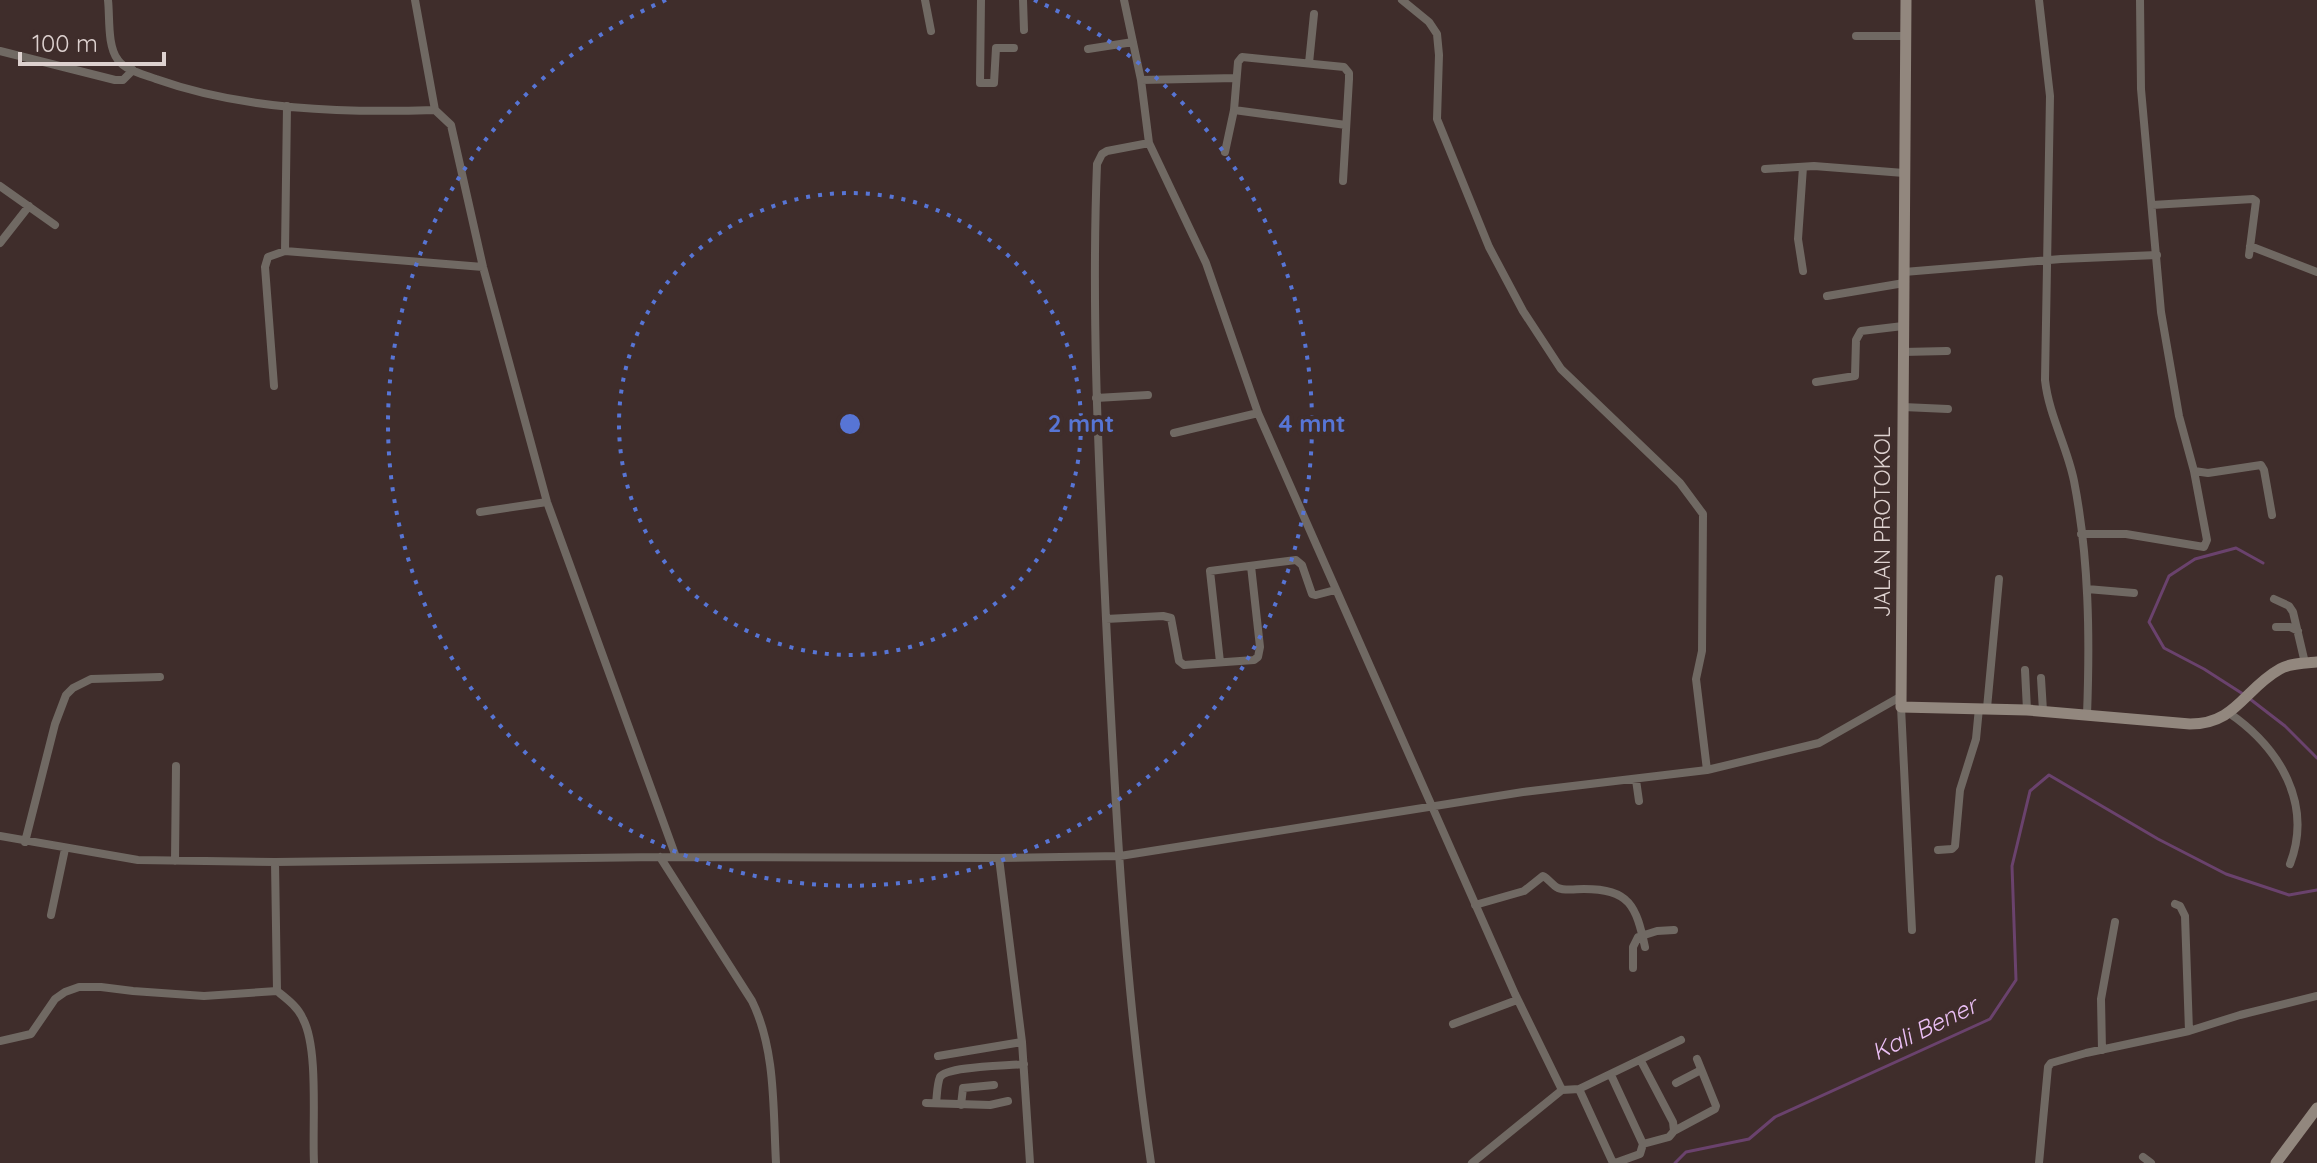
<svg xmlns="http://www.w3.org/2000/svg" width="2317" height="1163" viewBox="0 0 2317 1163" font-family="Quicksand,sans-serif">
<rect width="100%" height="100%" fill="#3f2d2b"/>
<g fill="none" stroke-linecap="round" stroke-linejoin="round">
<path stroke="#6a426d" stroke-width="3" d="M2243 694 2204 669 2164 648 2149 622 2169 576 2195 559 2236 548 2263 563
M2250 699 2285 726 2317 758
M1675 1163 1686 1152 1749 1139 1775 1117 1990 1019 2016 980 2012 866 2030 791 2049 775 2158 839 2226 874 2289 895 2317 890"/>
<path stroke="#706963" stroke-width="8" d="M108 0C110 17 107 46 118 60 126 71 143 74 156 79 243 110 343 113 435 110
M415 0 435 110 451 125 483 267 547 502 676 857
M925 0 931 31
M981 0 980 83H994L996 48H1014
M1023 0 1024 30
M1124 0 1141 80 1149 143 1107 151 1102 154 1097 164C1091 316 1099 467 1106 619 1115 801 1124 983 1151 1163
M1402 0 1429 22 1437 34 1439 55 1437 119 1489 247 1523 311 1561 369 1680 483 1703 514 1702 651 1696 679 1707 770
M2039 0 2050 96 2045 380C2049 416 2067 446 2074 481 2089 558 2090 637 2087 715
M2140 0 2141 89 2161 312 2179 416 2194 471 2208 473 2261 465 2264 470 2272 515
M1856 36H1905
M1088 49 1133 42
M0 51 115 80H123L133 70
M1309 63 1314 14
M1141 80 1236 78
M1234 110 1346 125
M1149 143 1206 263 1258 413 1515 994 1562 1090
M1225 152 1234 110 1238 62 1242 57 1344 67 1349 73V79L1343 181
M1765 169 1814 166 1904 173
M0 186 55 225
M2152 205 2253 199 2256 201 2249 255
M0 243 29 206
M2250 246 2317 272
M285 251 287 106
M1803 271 1798 239 1803 167
M1904 272 2061 259 2157 255
M1827 296 1904 283
M1903 352 1947 351
M1816 382 1855 376 1856 340 1861 331 1903 326
M274 386 265 267 268 257 285 251 483 267
M1096 398 1148 395
M1903 407 1948 409
M1174 433 1258 413
M480 512 547 502
M2081 534H2126L2204 547 2207 540 2194 471
M2087 589 2134 593
M2274 599 2289 606 2293 612 2305 663
M1106 619 1163 616 1171 618 1179 661 1184 665 1254 660 1258 657 1260 647 1251 566
M2276 627H2290L2298 631
M1220 662 1210 571 1296 560 1302 565 1312 594 1316 595 1335 590
M2025 670 2027 710
M2041 678 2043 711
M1901 707 1912 930
M1987 708 1999 579
M2229 713C2280 748 2313 804 2290 864
M1636 780 1639 801
M0 836 138 860 275 862 660 857 999 858 1120 856 1523 792 1707 770 1819 743 1900 697
M25 842 55 724 66 695 73 688 91 679 160 677
M1938 850 1952 849 1955 846 1960 790 1976 739 1979 708
M660 857 752 1001C776 1050 773 1110 776 1163
M999 858 1022 1042 1030 1163
M175 861 176 766
M275 862 277 991C287 999 298 1007 303 1019 319 1049 312 1126 314 1163
M2175 904 2180 906 2185 916 2189 1031
M1475 905 1524 891 1543 876C1549 879 1552 885 1558 888 1565 891 1576 889 1584 889 1630 889 1636 906 1645 947
M51 915 65 849
M1633 968V947L1638 937 1657 931 1674 930
M1453 1024 1517 1000
M0 1041 31 1034 55 999 65 992 79 987H101L133 991 204 996 277 991
M2102 1050 2101 999 2115 922
M938 1056 1022 1042
M1611 1075 1643 1144 1669 1137 1674 1131 1673 1122 1641 1061
M1676 1083 1701 1070
M1579 1089 1613 1163
M926 1103 990 1105 1008 1101
M936 1103C937 1096 937 1084 940 1077 947 1066 1009 1066 1024 1064
M961 1105 963 1088 994 1085
M1674 1131 1715 1109 1716 1106 1697 1059
M2143 1157 2151 1163
M1472 1163 1562 1090 1579 1089 1681 1040
M1615 1163 1640 1154 1643 1144
M2039 1163 2048 1067 2051 1063 2086 1053 2189 1031 2240 1015 2317 996"/>
<path stroke="#92877e" stroke-width="11" d="M1906 0 1901 707 2027 710 2190 724C2236 724 2244 689 2280 669 2290 663 2305 663 2317 662
M2276 1163 2317 1108"/>
</g>
<g fill="none" stroke="#5775d5" stroke-width="4" stroke-dasharray="4 8">
<circle cx="850" cy="424" r="231"/>
<path d="M1034 0A462 462 0 1 1 666 0"/>
</g>
<g text-anchor="middle" dominant-baseline="central" stroke-width="8" stroke-linejoin="round" paint-order="stroke">
<g font-size="22" fill="#ddd1cf" stroke="#3f2d2b">
<text transform="translate(1882 522) rotate(-90)">JALAN PROTOKOL</text>
</g>
<g font-size="24" font-style="italic" fill="#eabff4" stroke="#3f2d2b">
<text transform="translate(1924 1028) rotate(-26)">Kali Bener</text>
</g>
</g>
<circle cx="850" cy="424" r="12" fill="#5775d5" stroke="#3f2d2b" stroke-width="4"/>
<g font-size="24" text-anchor="middle" font-weight="bold" fill="#5775d5" stroke="#3f2d2b" stroke-width="8" stroke-linejoin="round" paint-order="stroke">
<text x="1081" y="432">2 mnt</text>
<text x="1312" y="432">4 mnt</text>
</g>
<path d="M20 52v12h144v-12" fill="none" stroke="#ddd1cf" stroke-width="4"/>
<text x="32" y="52" font-size="24" fill="#ddd1cf" stroke="#3f2d2b" stroke-width="6" paint-order="stroke">100 m</text>
</svg>
